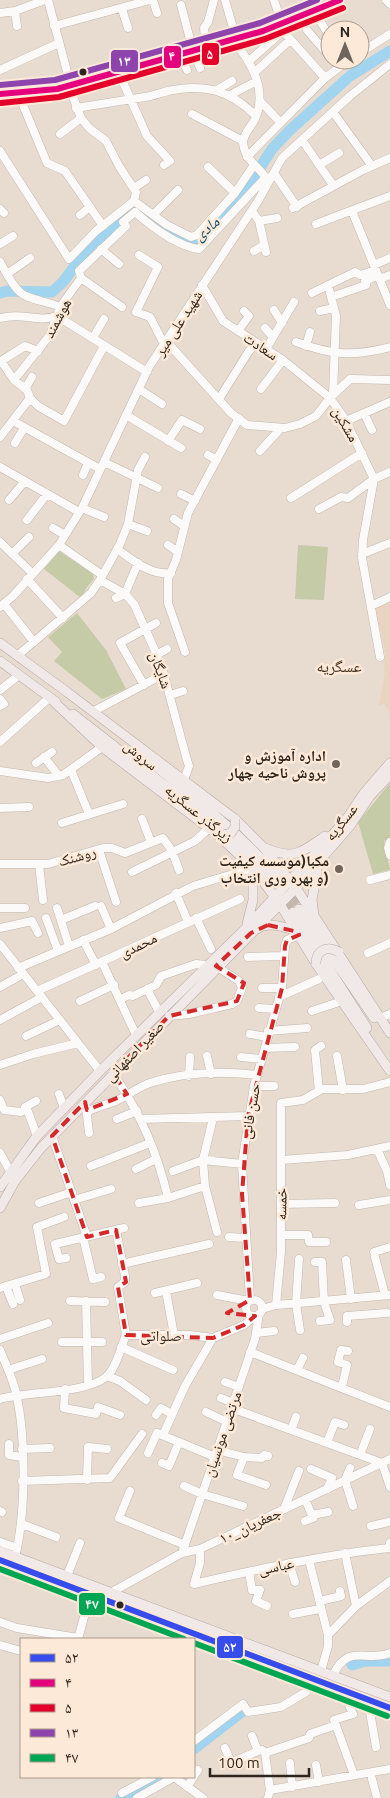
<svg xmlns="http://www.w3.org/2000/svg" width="390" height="1798" viewBox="0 0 390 1798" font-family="Ubuntu,'Noto Naskh Arabic',sans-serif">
<rect width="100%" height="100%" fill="#e8dbd0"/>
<path fill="#ead4c1" d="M390 600V714L384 704 379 706 385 671 383 657 386 655 375 607Z"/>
<path fill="#c5caa7" d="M298 545 328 547 324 600 295 599Z
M59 551 93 574 94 579 87 587 81 598 44 569Z
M77 613 106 650 126 689 102 699 54 661 62 652 48 637Z
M390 783V838L384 841 390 870 373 874 358 822Z"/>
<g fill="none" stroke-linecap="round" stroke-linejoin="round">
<path stroke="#a1d4ef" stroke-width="11" d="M0 293 7 291 52 292 63 282 80 259 134 207 184 240 194 243 207 234 243 194 272 149 290 130 350 76 390 51
M352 1665 365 1661H390
M194 1749 243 1711
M121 1798 160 1781 164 1777"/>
<path stroke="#c3b7ac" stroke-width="9" stroke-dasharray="9 4.5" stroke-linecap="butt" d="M276 875 299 909
M270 879 293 912"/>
<defs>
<path id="minor" d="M48 0 69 79
M153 0 157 13
M225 0 234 31
M274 0 280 18
M386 0 390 4
M181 5 191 43
M122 9 128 28
M15 11 17 26
M314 11 330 37
M0 13 15 11 45 0
M54 26 150 0
M307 30 330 57
M205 39 204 28 208 22 214 0
M231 39C251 60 268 90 255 119 251 127 243 134 243 143 245 161 260 167 268 181
M193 50 200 68
M360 53 390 34
M179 54 187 70
M249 61 283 31 325 78
M0 70 59 43
M118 71 147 136 170 161 164 165
M254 73 290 40
M217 90 232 81
M18 93 47 163 65 171 103 226
M230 95 257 81
M260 101 280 122
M76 108C99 104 122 101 145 97 153 96 160 93 168 91 204 83 230 90 256 116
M333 112 372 166
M192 114 243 141
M60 134 81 118
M302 140 333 185
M0 151 69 259 96 231 134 201 136 192 119 166 106 141 89 128 81 118 69 86
M247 157 325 78 349 60
M319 165 339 153
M208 167 235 193
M274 173 297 207
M134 188 146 180
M134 201 167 225 191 237 197 235 235 193 254 165
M293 208 363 170 390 158
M0 209 4 213
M252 211 259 221 266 252
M352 211 390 305
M80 215 90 207
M153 215 178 190
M259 221 277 218
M123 222 135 212C152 227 176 246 199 249L266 177
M316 224 390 196
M0 244 13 236
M101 249 119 264
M254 251 264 245
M139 255 158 267 136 312 150 317 164 344
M0 262C6 272 15 292 26 296 37 301 49 302 60 307
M374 265 390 258
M7 274 30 258
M81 278 122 307
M380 279 390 275
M202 285 223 321 283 360 330 398 345 419 374 479 363 540 362 558 380 657
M312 293 355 272 360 275 376 270
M331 297 366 285 365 281 378 275
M274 310 282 323
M320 311 334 308
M0 318C24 312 36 323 57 316L147 372
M265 328 273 337
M238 331 249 316 244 311
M93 338 104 319
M166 341 231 413 247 425 285 428 300 424 316 416 333 394 336 316 328 285
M296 342C332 355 352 357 390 347
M306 346 310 332
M266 349 294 302
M14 380 1 361 25 346 38 351
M25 389 32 377
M139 389 162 404
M261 389 283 360
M332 396 350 379 390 380
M30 398 38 406 64 421 104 346
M219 399 249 351 257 343
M364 413 372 430
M126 415 181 448
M13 421 100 469
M346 421 390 402
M0 437 30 398 27 390 14 380 50 335 60 307 81 278 79 271 126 226
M168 441 182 420 200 429
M15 443 24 428
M260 451 281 428
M208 455 217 460
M104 462 158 488
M0 467 79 512
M83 475 88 463
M181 494 195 501
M291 498 362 453
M9 500 25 481
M82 508 104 517
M319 509 341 497 348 498 374 479 390 472
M174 519 184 526
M27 520 47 494
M128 524 147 531
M53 528 65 535
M0 542 32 573
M59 545 102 575
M168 545 178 552
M117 549C133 560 151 576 171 573
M12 554 29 537
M362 554 390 543
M27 579 63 618
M100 580 125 594 134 604 161 664 187 760 189 766 184 780
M116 598 125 594 138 563
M4 604 34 642
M371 606 390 597
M0 607 13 596 59 545 82 508 149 367 258 201 282 158 350 96 390 64
M185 652 168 603V579L176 560 188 513 239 418
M156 655 167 649
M17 656 76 606 91 593 100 580 120 544 128 524 138 470 145 457
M144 685 120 643 156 623
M0 690 19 675
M170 695 183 691
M0 699 4 704 0 706
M94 711 164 674
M0 742 49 698
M44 757 59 776
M36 763 52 752
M71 770 89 814
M0 771 48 778 63 775 102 747
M0 808 29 807
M142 819 151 842
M62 823 123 804
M390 842 388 848 390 855
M99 850 116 902
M0 864H48L103 848H112L125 853 163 838 172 851 179 870
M39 864 43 900
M132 872 195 841 209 828
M370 880 390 875
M176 893 188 922
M101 906 111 929
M0 908H25
M57 908 69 946
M46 918 58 951
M196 918 211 949
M61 920 95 906
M0 928 32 921 38 933
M83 940 96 965
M0 944 100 1071
M368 953 390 943
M248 957 284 956
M102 962 136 1035
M18 968 111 929 193 886 253 868
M0 987 23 974
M262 988H282
M147 989 158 1010
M37 991 240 899
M279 997 319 979
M121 999 129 995 133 996 156 985 161 976 196 964 206 965
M80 1001 114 985
M259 1008 275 1009
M312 1011 342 1001
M169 1016 189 1014 232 1004 237 1001 242 988 239 981 216 966
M380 1018 390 1014
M0 1020 42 997
M268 1031 307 1028
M250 1034 267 1037
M26 1036 60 1020
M265 1048 295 1047
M207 1056 211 1074
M337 1056 343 1090
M241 1057 262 1059
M0 1065 33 1054 78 1043
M113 1073C140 1113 157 1151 168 1198
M189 1076 190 1057
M254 1086H274
M319 1091 315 1050 321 1046
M59 1094 64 1108
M0 1100 4 1110 21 1112 27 1109 37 1136
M86 1107 89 1133
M27 1109 25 1107 36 1101
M87 1112C97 1106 106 1105 116 1101 127 1096 138 1087 150 1083 183 1072 223 1071 257 1075
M213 1118 203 1160 205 1186 217 1232
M117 1119 137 1111
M141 1119 248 1116
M52 1136 87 1237
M377 1149 387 1171 390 1185
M0 1153 10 1171
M282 1160 348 1155 390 1146
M91 1166 150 1143
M136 1169 156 1159
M173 1171 203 1160 242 1164
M74 1200 111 1189
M39 1203 72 1192
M139 1203 168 1198 205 1186
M281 1204 335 1203
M359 1205 390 1200
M116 1230 125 1276V1282L118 1287 126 1335
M281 1235H308L309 1242H326
M83 1237 93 1279 101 1277
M229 1237 245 1238
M374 1252 390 1247
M375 1257 385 1295
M66 1258 59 1259 55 1244 124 1228
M299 1259 296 1304 300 1330
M346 1260 351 1299
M315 1262H322L324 1302 330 1320 320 1321
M122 1264 209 1244
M15 1284 20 1300
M6 1286 13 1304
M0 1288 46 1274 37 1227 64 1217
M166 1291 174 1335
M155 1293 197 1283
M217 1295 249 1301
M246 1308a8 8 0 1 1 16 0a8 8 0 1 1-16 0Z
M250 1300 242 1164 254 1086 282 988 285 946 287 940 299 935
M70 1301 105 1302
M86 1301 88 1385
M276 1305 281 1252V1103L303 1100 322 1089H363L390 1082
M262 1309 276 1305 390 1295
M347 1322V1316L387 1313
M256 1333 274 1331
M0 1339 48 1323
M62 1342H102
M121 1347 173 1370
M0 1350C6 1365 14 1381 17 1397 26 1441 26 1513 15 1557
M250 1352 390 1407
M8 1370 42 1359
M297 1370 303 1358
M107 1376 120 1381 146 1400
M225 1382 239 1387
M342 1387 347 1365 338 1362 341 1350 348 1351
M65 1389 64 1408 96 1414 98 1407 120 1415
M221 1398 233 1403
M0 1399C28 1391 85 1394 106 1377 116 1369 121 1347 126 1335H190L213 1338 244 1325 255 1316
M231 1408 382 1463 390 1487
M206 1412 227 1422
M156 1415 161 1408 172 1414
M291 1430 296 1417
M163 1435 185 1386 213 1338
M327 1443 335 1422 344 1425
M9 1444V1455L22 1457
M22 1449 50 1448
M217 1450 244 1457 262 1458 264 1455 268 1456
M148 1453 157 1433 215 1457
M360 1455 370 1429
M244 1457 237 1475 266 1485
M162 1463 169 1466 179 1442
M350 1468 345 1480 353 1506
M311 1469 332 1478 327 1489
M87 1480 88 1447 107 1449
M22 1481 110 1478 142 1434
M184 1486 202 1494 243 1506
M130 1491 119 1518 185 1545
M305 1499 313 1518 305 1521
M284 1509 299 1471
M0 1511 2 1512
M312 1515 328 1512
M22 1524 56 1537
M371 1526 389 1522
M0 1542 17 1548
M200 1549V1563L194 1584C259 1569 323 1555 389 1548L390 1543
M182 1553 255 1339 259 1314
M345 1553 356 1606
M309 1560 328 1635
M289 1563 295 1582
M249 1572 252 1590H260L256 1601 267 1606
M67 1576 80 1543
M112 1592 182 1553 200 1549 390 1459
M320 1601 341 1596 340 1591
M293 1614 320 1609
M0 1622 17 1628 78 1638
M78 1639 90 1595
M0 1645 21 1651
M321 1671 328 1646V1635L356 1606 390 1581
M333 1675C349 1642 366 1663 390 1653
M368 1700 376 1747
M349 1705 353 1714 334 1720 354 1775
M252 1736 258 1751
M194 1741 243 1704 248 1712 281 1707 306 1692
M225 1748 231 1762C242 1759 251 1753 262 1750L265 1753 309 1738 310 1734 336 1725
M265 1753 270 1790
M290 1763 292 1787
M316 1765 319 1782
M174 1777 203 1798
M372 1779 377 1798
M187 1787 198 1770
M122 1793 152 1777
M137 1798 174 1777
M268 1798 270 1790 390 1769"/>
<path id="major" d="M104 69 293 14
M0 86H31L89 74
M0 94 57 89 263 31 340 0
M0 643 67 692
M0 661 56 702
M63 689 235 819 264 848 296 888 390 1033
M51 699 102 747 219 836 253 868 280 904 316 964 390 1071
M73 714 221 829 250 855 270 879
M138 752C186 791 235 828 276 875
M265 848C294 860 301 853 325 836
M299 909 374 1018
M293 912 367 1028
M314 915 312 900 318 864
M247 924 253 900V868
M257 929C269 921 286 927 297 932
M0 1187 37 1136 100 1071 245 929 345 821 364 793 390 763
M0 1208 15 1181 41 1148 296 888 350 826 370 796 390 775
M0 1551 390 1697
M0 1560 390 1708"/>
</defs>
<use href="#minor" stroke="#c2b8af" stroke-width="9"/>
<use href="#major" stroke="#b9a8a4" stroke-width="10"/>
<use href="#minor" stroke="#fcfaf8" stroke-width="8"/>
<use href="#major" stroke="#f0e9e8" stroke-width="9"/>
<defs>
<path id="major-bridge" d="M219 836 231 833 235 827V819
M316 964C316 950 327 945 339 952"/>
</defs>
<use href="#major-bridge" stroke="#b9a8a4" stroke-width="10" stroke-linecap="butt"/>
<use href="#major-bridge" stroke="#f0e9e8" stroke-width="9"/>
<defs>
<path id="bus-1" d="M0 1560 390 1708"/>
<path id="bus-2" d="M0 94 57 89 263 31 340 0"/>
<path id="bus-3" d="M1 103 59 97 265 39 343 8"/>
<path id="bus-4" d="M0 85 55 80 260 23 317 0"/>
<path id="bus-5" d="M0 1569 184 1639
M194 1643 387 1716"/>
</defs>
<use href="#bus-1" stroke="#fce9d7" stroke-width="10"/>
<use href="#bus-2" stroke="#fce9d7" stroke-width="10"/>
<use href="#bus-3" stroke="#fce9d7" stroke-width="10"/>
<use href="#bus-4" stroke="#fce9d7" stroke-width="10"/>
<use href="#bus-5" stroke="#fce9d7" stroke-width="10"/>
<use href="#bus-1" stroke="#364cec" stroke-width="6"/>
<use href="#bus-2" stroke="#e5007d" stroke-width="6"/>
<use href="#bus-3" stroke="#e4002b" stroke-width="6"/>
<use href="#bus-4" stroke="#8e44ad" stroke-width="6"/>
<use href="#bus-5" stroke="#00a651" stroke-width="6"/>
</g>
<path fill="none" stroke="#d62828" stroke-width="4" stroke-dasharray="10 6" stroke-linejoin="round" d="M268 925 298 932 299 935 287 940 285 946 282 988 248 1116 242 1194 250 1300 227 1313 255 1316 244 1325 213 1338 126 1335 118 1287 126 1282 116 1230 87 1237 52 1136 85 1102 87 1110 127 1094 113 1073 169 1016 237 1001 244 983 216 966 251 933Z"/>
<g fill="#2e251d" stroke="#fce9d7" stroke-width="2">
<circle cx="83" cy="72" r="4.5"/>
<circle cx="120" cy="1605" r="4.5"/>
</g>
<g fill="#6f655c" stroke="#fce9d7" stroke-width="2">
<circle cx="336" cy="764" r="5"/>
<circle cx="339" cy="869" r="5"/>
</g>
<g text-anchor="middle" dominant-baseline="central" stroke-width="5" stroke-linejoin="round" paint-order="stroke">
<g font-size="15" fill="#2e251d" stroke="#fce9d7">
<text transform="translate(57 318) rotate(-62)">هوشمند</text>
<text transform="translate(178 323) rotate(-57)">شهید علی میر</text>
<text transform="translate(261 346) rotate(33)">سعادت</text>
<text transform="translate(346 424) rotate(60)">مشکین</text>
<text transform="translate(161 670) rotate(70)">شایگان</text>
<text transform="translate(141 755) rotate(39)">سروش</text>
<text transform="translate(199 813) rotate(39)">زیرگذر عسگریه</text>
<text transform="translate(341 822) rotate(-51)">عسگریه</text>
<text transform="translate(77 856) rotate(-16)">روشنک</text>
<text transform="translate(138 945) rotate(-26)">محمدی</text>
<text transform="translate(134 1051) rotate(-46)">صغیر اصفهانی</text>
<text transform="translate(250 1111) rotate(-80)">حسن فانی</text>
<text transform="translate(281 1204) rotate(-89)">خمسه</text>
<text x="161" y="1335">صلواتی</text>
<text transform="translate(222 1434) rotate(-71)">مرتضی مونسیان</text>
<text transform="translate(250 1525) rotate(-25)">۱۰_جعفریان</text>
<text transform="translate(276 1566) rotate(-12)">عباسی</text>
</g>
<g font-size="15" font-weight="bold" fill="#2e251d" stroke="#fce9d7" text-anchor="end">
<text x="326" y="755">اداره آموزش و<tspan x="326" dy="17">پروش ناحیه چهار</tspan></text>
<text x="329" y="860">مکبا(موسسه کیفیت<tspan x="329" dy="17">و بهره وری انتخاب)</tspan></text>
</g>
<g font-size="16" font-style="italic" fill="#16536f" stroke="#fce9d7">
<text transform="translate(206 228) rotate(-40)">مادی</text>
</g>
<g font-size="16" fill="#453322" stroke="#fce9d7">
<text x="339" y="666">عسگریه</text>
</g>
</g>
<g stroke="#fce9d7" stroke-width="2">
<rect x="201" y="42" width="19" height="24" rx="5" fill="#e4002b"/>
<rect x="163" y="45" width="19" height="24" rx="5" fill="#e5007d"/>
<rect x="110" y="49" width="29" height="24" rx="5" fill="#8e44ad"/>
<rect x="78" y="1592" width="28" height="24" rx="5" fill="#00a651"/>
<rect x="216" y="1635" width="28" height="24" rx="5" fill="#364cec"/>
</g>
<g font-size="14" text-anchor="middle" font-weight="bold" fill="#fff">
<text x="210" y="59">۵</text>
<text x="172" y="61">۴</text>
<text x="124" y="66">۱۳</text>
<text x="92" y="1609">۴۷</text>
<text x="230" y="1652">۵۲</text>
</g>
<rect x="20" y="1638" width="175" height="140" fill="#fce9d7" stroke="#aa9b8d"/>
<rect x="30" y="1654" width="25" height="8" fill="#364cec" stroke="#aa9b8d"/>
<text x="65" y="1663" font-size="15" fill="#2e251d">۵۲</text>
<rect x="30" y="1679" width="25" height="8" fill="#e5007d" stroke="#aa9b8d"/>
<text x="65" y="1688" font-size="15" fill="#2e251d">۴</text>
<rect x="30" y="1704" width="25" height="8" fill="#e4002b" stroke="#aa9b8d"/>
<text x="65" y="1713" font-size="15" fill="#2e251d">۵</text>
<rect x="30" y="1729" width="25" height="8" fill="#8e44ad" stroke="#aa9b8d"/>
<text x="65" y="1738" font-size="15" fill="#2e251d">۱۳</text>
<rect x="30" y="1754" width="25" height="8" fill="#00a651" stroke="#aa9b8d"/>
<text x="65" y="1763" font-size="15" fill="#2e251d">۴۷</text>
<g transform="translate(345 45)"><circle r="24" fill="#fce9d7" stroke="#aa9b8d"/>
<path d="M0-4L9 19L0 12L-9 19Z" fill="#6f655c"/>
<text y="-8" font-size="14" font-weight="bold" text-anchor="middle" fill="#2e251d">N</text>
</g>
<path d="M210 1768v8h99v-8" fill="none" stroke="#2e251d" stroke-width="2.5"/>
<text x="218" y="1768" font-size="15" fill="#2e251d" stroke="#fce9d7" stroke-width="4" paint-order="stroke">100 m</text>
</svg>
